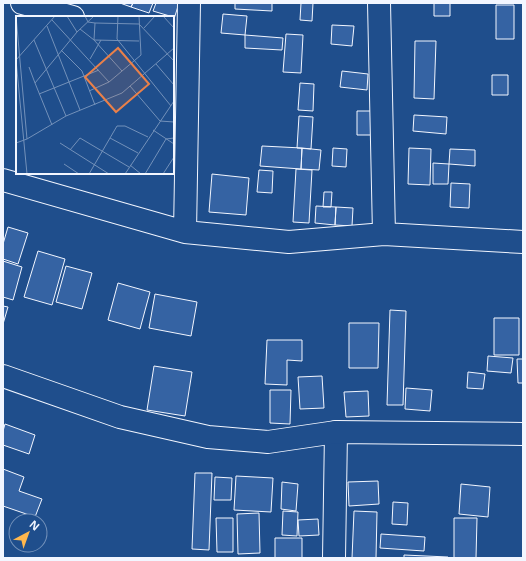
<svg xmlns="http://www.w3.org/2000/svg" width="526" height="561" viewBox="0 0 526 561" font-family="'Open Sans',sans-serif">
<rect width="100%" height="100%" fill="#1f4e8c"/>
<path fill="#3563a3" stroke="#f2f6ff" d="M120 3H133L131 7Z
M133 3H153L149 13 131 7Z
M156 3H179L174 19 173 17 153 11Z
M235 3H272V11L235 9Z
M301 3H313L312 21 300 20Z
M434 3H450V16H434Z
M496 5H514V39H496Z
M223 14 247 16 245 35 221 33Z
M332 25 354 26 352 46 331 44Z
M286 34 303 35 301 73 283 72Z
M245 35 283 38 282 50 245 48Z
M415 41H436L434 99 414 98Z
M342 71 368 74 367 90 340 87Z
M492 75H508V95H492Z
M300 83 314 84 313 111 298 110Z
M357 111H378V135H357Z
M414 115 447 117 446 134 413 131Z
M299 116 313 117 311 149 297 148Z
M262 146 302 148 301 169 260 166Z
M302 148 321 150 319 170 301 169Z
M333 148 347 149 346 167 332 166Z
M409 148 431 149 430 185 408 184Z
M450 149 475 150V166L449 164Z
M433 163 449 164 448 184H433Z
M296 169 312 170 309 223 293 222Z
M259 170 273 171 272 193 257 192Z
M212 174 249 178 246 215 209 212Z
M451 183 470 184 469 208 450 207Z
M324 192H332L331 207H323Z
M316 206 336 207 335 225 315 223Z
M336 207 353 208 352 226 335 225Z
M8 227 28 233 18 264 3 259V244Z
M38 251 65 259 52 305 24 297Z
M3 261 22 267 13 300 3 297Z
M66 266 92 273 82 309 56 302Z
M118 283 150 292 140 329 108 320Z
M155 294 197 302 191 336 149 328Z
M3 306 8 307 3 324Z
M390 310 406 311 403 405H387Z
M494 318H519V355H494Z
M349 323H379L378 368H349Z
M267 340H302V361L287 360V385L265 384Z
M488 356 513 358 511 373 487 371Z
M517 359H523V383H518Z
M154 366 192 372 185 416 147 410Z
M468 372 485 374 483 389 467 388Z
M322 376 324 408 300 409 298 377Z
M406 388 432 390 430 411 405 409Z
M270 390H291L290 424 270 423Z
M368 391 369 416 346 417 344 392Z
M5 424 35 435 29 454 3 445V431Z
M3 469 24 477 19 491 42 499 35 517 3 506Z
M195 473H212L209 550 192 549Z
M236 476 273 478 271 512 234 510Z
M215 477 232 478 231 500H214Z
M378 481 379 504 349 506 348 482Z
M282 482 298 484 296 511 281 509Z
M461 484 490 487 488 517 459 514Z
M393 502 408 503 407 525 392 524Z
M283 511 298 512 297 536 282 535Z
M354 511 377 512 376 558H352Z
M259 513 260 553 238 554 237 514Z
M216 518H233V552H217Z
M454 518H477L476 558H454Z
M318 519 319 535 299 536 298 520Z
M381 534 425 537 424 551 380 548Z
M275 538H302V558H275Z
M404 555 448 557V558H404Z"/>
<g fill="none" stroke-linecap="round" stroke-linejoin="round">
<defs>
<path id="minor" d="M22 3 73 17
M189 3 185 232 289 242 384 234 523 242
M379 3 384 234
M3 180 185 232
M334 558 336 432"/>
<path id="primary" d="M3 376 120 417 208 437 268 442 336 432 523 434"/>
</defs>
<use href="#minor" stroke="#f2f6ff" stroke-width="24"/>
<use href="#primary" stroke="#f2f6ff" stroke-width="24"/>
<use href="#minor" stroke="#1f4e8c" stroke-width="22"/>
<use href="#primary" stroke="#1f4e8c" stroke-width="22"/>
</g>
<g transform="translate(16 16)">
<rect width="158" height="158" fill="#1f4e8c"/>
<path fill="none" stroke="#7391ba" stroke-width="1" d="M0 0 11 123M51 0 61 16M69 0 72 6 79 7 123 8 158 45M102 0 101 23 155 90M147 0 158 12M36 4 93 66 125 39 123 0M79 7 78 24 123 25M31 10 64 94M128 12 139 0M64 13 78 24 106 55M18 24 50 100M45 34 66 55 79 89M74 43 85 24M0 44 39 0M0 44 11 158M140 48 158 69M13 51 19 67M114 70 144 105 158 106M73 75 93 66M23 78 83 54M36 109 19 67 61 16 78 0M137 114 158 128M94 122 122 137M0 127 11 123 50 100 106 77 158 32M44 127 93 158M54 134 64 122 113 151M48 148 63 158M114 149 125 158M73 158 101 110H109L132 121M109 158 158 85M129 158 150 123 158 122M147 158 158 141"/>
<path fill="#ea8049" fill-opacity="0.15" stroke="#ea8049" stroke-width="2" d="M102 32 133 68 100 96 69 61Z"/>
<rect width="158" height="158" fill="none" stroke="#f2f6ff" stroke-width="2"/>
</g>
<rect width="526" height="561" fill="none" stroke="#f2f6ff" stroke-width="8"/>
<g transform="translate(28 533) rotate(41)"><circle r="19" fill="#1f4e8c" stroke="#7391ba"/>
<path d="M0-3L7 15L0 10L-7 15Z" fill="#ffb74d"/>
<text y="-6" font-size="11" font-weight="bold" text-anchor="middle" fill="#f2f6ff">N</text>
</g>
</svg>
